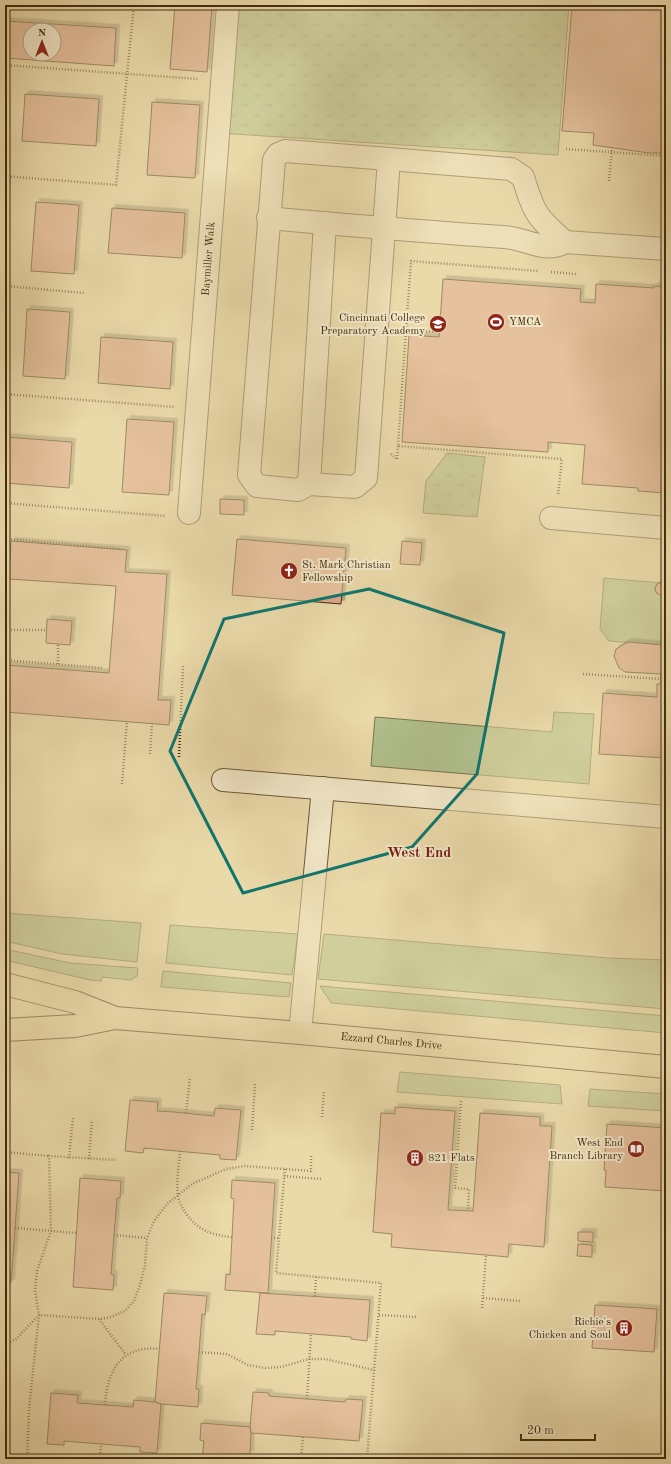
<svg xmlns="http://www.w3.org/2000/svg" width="671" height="1464" viewBox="0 0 671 1464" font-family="'Old Standard TT',serif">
<defs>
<pattern id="park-tufts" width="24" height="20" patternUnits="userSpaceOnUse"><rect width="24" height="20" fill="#b0c08d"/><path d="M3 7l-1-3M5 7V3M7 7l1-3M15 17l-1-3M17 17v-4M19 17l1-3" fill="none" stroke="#919c72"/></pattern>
<filter id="shadow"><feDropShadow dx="3.5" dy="-3.5" stdDeviation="0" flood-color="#0004"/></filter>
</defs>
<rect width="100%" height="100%" fill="#ead9a9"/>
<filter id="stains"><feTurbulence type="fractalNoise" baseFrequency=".005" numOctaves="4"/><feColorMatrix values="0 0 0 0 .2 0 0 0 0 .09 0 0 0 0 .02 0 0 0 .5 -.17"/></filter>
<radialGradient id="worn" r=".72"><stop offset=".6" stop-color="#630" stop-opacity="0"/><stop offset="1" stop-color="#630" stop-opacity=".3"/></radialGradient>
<path fill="#b0c08d" stroke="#78764e" d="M604 578 661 583 656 585 655 588 657 594 666 595 664 645 609 641 600 629Z
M554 712 594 714 589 784 371 766 375 717 552 732Z
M5 913 141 923 137 962 62 954 5 941Z
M170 925 298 934 292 975 166 963Z
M324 934 608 958 666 960V1009L318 979Z
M5 949 70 963 138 968 137 976 131 980 102 977 101 981 90 980 5 960Z
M163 971 291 983 289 997 161 987Z
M320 986 666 1016V1033L331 1003Z
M400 1072 560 1085 562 1104 397 1092Z
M590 1089 666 1094 664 1111 588 1106Z"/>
<path fill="url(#park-tufts)" stroke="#78764e" d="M228 5H569L558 155 218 133Z
M447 453 485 457 477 517 423 513 426 481Z"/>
<path fill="#dfa58e" stroke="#412c0f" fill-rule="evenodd" filter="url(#shadow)" d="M175 5H212L207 72 170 69Z
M572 5H666V153H649L593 145 594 133 562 131Z
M5 21 116 28 114 66 5 58ZM30 30H54V54H30Z
M25 94 99 99 96 146 22 141Z
M152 102 200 105 195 178 147 175Z
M36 202 79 205 74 274 31 271Z
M112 208 185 213 182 258 108 253Z
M443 279 581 289 580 302 595 303 596 284 654 288V286L666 287V493L638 491V488L582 484 585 445 548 442V452L402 442 409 335 439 337Z
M27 309 70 312 65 379 23 376Z
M101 337 173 342 170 389 98 383Z
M127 419 174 422 169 495 122 492Z
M5 437 72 442 69 488 5 483Z
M220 499 244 500V515L220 514Z
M237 539 346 548 341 604 232 595Z
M11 541 127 550 125 572 167 574 158 700H171L169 725 5 712V665L109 673 116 586 9 579Z
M402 541 422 543 420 565 400 564Z
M658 583H666V595H660L656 592 655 588Z
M666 616V758L599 754 603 693 657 697V684H661V674L625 672 619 668 614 656 616 649 628 642 664 645Z
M47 619 72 621 70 645 46 643Z
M130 1100 158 1102 157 1111 174 1112 214 1116 215 1108 241 1110 236 1160 220 1159V1155L144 1148 143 1153 125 1151Z
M395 1107 455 1111 448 1210 473 1211 480 1113 540 1117V1126H552L544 1247 509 1244 508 1257 486 1255 391 1247 392 1234 373 1232 381 1113 395 1114Z
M607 1124 666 1128V1191L605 1187 606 1170H604Z
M5 1172 19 1173 11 1283 5 1282Z
M80 1178 121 1181 120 1198H117L114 1235 111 1274 114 1275 113 1290 73 1287Z
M232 1180 275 1183 268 1293 225 1290 226 1274 230 1275 234 1199 231 1198Z
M578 1232H593V1242L578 1241Z
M578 1244 592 1245V1257L577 1256Z
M164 1293 207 1296 205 1315 202 1314 196 1389H199L198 1407 161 1404 155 1402Z
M260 1293 370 1300 367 1341 351 1339V1337L275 1331V1335L256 1334Z
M595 1305 657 1309 654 1352 592 1348Z
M253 1392 269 1393V1396L345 1402 346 1399 363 1400 359 1441 251 1433 250 1427Z
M51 1393 78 1395 77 1403 133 1407 134 1400 155 1402 161 1404 157 1453 140 1452V1447L101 1444 64 1441V1445L47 1444Z
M201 1423 250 1427 251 1433 250 1454H241L240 1459H202L204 1441 200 1440Z"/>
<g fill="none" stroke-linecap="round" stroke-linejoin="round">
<defs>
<g id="minor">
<path d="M285 151 389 159 366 478 355 487 309 484 298 490 257 486 249 475 274 160 278 154Z"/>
<path d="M389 159 511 169 523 177C534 213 536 217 565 242"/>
<path d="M268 218C347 225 425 232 504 237 525 238 546 254 565 242"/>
<path d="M565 242 666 249"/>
<path d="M309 484 325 223"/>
<path id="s1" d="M189 513 228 5"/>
<path d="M551 518 666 528"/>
<path d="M223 780 666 817"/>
<path d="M300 1033 323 788"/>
</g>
<g id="major">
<path d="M5 984 75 1002 115 1018"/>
<path id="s2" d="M5 1030 75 1026 115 1018 300 1033 666 1067"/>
</g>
</defs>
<use href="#minor" stroke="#6b5736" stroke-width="24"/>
<use href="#major" stroke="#412c0f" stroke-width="24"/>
<path stroke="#412c0f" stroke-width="2.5" stroke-dasharray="1 2" stroke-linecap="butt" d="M5 65 198 79
M566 149 666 156
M5 176 116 185 134 5
M609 181 612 148
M5 243 10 176
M551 272 576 274
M5 286 84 293
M406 330 398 446 562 459 558 495
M439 332 406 330 411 261 538 271
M5 394 175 407
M391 454 397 459
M397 459 398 446
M5 503 166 516
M5 539 122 549
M5 630H47
M58 645V664
M5 660 103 668
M583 674 661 679
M150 754 152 723
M179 757 183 666
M122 784 127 721
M461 1101 455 1188 469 1189 468 1211
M186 1113 190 1077
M322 1117 324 1091
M252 1130 255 1084
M180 1151C179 1165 176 1181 178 1195 178 1201 182 1207 185 1212 197 1230 211 1235 232 1237
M5 1152 49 1156
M69 1158 73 1118
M89 1159 92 1120
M285 1169 276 1273 381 1283 367 1459
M284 1176 322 1179
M15 1228 76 1233
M114 1235 147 1238
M271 1238H279
M315 1296 316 1277
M483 1298 520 1301
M482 1308 486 1255
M379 1315 418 1317
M99 1319 126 1355
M5 1345 16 1339 39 1315 99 1319 111 1317 125 1311 134 1301 140 1285 145 1266 147 1238 154 1221 167 1204 192 1184 226 1169 245 1166 311 1171V1154
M199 1352 227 1354 248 1365 265 1368 281 1367 309 1359H325L374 1370
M307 1399 311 1334
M105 1405C107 1371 121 1345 159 1349
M27 1459 29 1409 39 1315 35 1291 37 1271 51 1231 49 1156 117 1160
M100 1459 101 1444
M301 1459 303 1437"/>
<use href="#minor" stroke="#f1e6c7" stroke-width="22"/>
<use href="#major" stroke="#ead9a9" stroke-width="22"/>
</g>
<path d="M0 0H671V1464H0ZM369 589 504 633 477 774 412 847 243 893 170 751 224 619Z" fill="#ead9a9" fill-opacity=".55" fill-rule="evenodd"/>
<path fill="none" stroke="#0f766e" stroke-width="3" stroke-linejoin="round" d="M369 589 504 633 477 774 412 847 243 893 170 751 224 619Z"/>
<defs>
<symbol id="stadium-disc" viewBox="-11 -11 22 22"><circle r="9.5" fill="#8f2418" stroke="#f1e6c7"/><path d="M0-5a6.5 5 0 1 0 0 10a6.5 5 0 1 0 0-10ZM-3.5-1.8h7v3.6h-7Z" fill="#fff"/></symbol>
<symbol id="school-disc" viewBox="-11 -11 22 22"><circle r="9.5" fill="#8f2418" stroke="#f1e6c7"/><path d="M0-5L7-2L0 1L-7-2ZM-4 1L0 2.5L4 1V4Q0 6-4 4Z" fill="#fff"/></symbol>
<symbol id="church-disc" viewBox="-11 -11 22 22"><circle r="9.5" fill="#8f2418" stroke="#f1e6c7"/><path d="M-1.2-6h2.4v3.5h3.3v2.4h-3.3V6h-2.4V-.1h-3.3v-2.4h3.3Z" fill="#fff"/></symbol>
<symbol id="library-disc" viewBox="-11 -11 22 22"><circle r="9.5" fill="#8f2418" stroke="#f1e6c7"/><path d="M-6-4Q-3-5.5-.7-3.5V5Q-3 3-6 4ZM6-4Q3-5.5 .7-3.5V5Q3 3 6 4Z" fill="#fff"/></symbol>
<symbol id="building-disc" viewBox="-11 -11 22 22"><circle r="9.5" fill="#8f2418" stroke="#f1e6c7"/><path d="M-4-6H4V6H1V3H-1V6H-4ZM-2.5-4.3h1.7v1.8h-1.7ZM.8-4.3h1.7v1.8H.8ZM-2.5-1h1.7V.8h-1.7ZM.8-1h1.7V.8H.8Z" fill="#fff"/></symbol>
</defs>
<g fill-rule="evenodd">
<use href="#stadium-disc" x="486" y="312" width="20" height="20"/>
<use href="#school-disc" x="428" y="314" width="20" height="20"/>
<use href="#church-disc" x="279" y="561" width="20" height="20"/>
<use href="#library-disc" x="626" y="1139" width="20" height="20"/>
<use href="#building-disc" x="405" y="1148" width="20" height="20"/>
<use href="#building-disc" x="614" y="1318" width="20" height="20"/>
</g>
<g text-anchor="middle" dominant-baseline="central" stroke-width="4" stroke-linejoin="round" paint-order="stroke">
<g font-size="11" fill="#412c0f" stroke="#f1e6c7">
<text stroke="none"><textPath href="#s1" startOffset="255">Baymiller Walk</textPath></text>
<text stroke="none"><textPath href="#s2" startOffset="388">Ezzard Charles Drive</textPath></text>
</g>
<g font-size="11" fill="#412c0f" stroke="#f1e6c7" text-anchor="end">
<text x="425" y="318">Cincinnati College<tspan x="425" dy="13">Preparatory Academy</tspan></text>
<text x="509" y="322" text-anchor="start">YMCA</text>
<text x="302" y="565" text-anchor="start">St. Mark Christian<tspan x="302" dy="13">Fellowship</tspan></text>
<text x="623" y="1143">West End<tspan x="623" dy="13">Branch Library</tspan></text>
<text x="428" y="1158" text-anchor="start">821 Flats</text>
<text x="611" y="1322">Richie's<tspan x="611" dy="13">Chicken and Soul</tspan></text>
</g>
<g font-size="15" font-weight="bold" fill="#7a1f14" stroke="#f1e6c7">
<text x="419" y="853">West End</text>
</g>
</g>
<rect width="671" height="1464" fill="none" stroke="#ead9a9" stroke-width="20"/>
<rect x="6" y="6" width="659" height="1452" fill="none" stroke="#412c0f" stroke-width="2"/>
<rect x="10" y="10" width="651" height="1444" fill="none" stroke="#412c0f"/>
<g transform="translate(42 42)"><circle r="19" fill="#f1e6c7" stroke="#ab9c7d"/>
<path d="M0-3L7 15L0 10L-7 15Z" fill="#8f2418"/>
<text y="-6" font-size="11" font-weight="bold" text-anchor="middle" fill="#412c0f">N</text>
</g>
<path d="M521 1434v6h74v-6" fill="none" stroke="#412c0f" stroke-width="2"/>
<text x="527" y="1434" font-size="12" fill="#412c0f" stroke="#f1e6c7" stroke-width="3" paint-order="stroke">20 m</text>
<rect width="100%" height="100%" filter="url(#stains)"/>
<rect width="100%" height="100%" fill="url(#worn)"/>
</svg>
